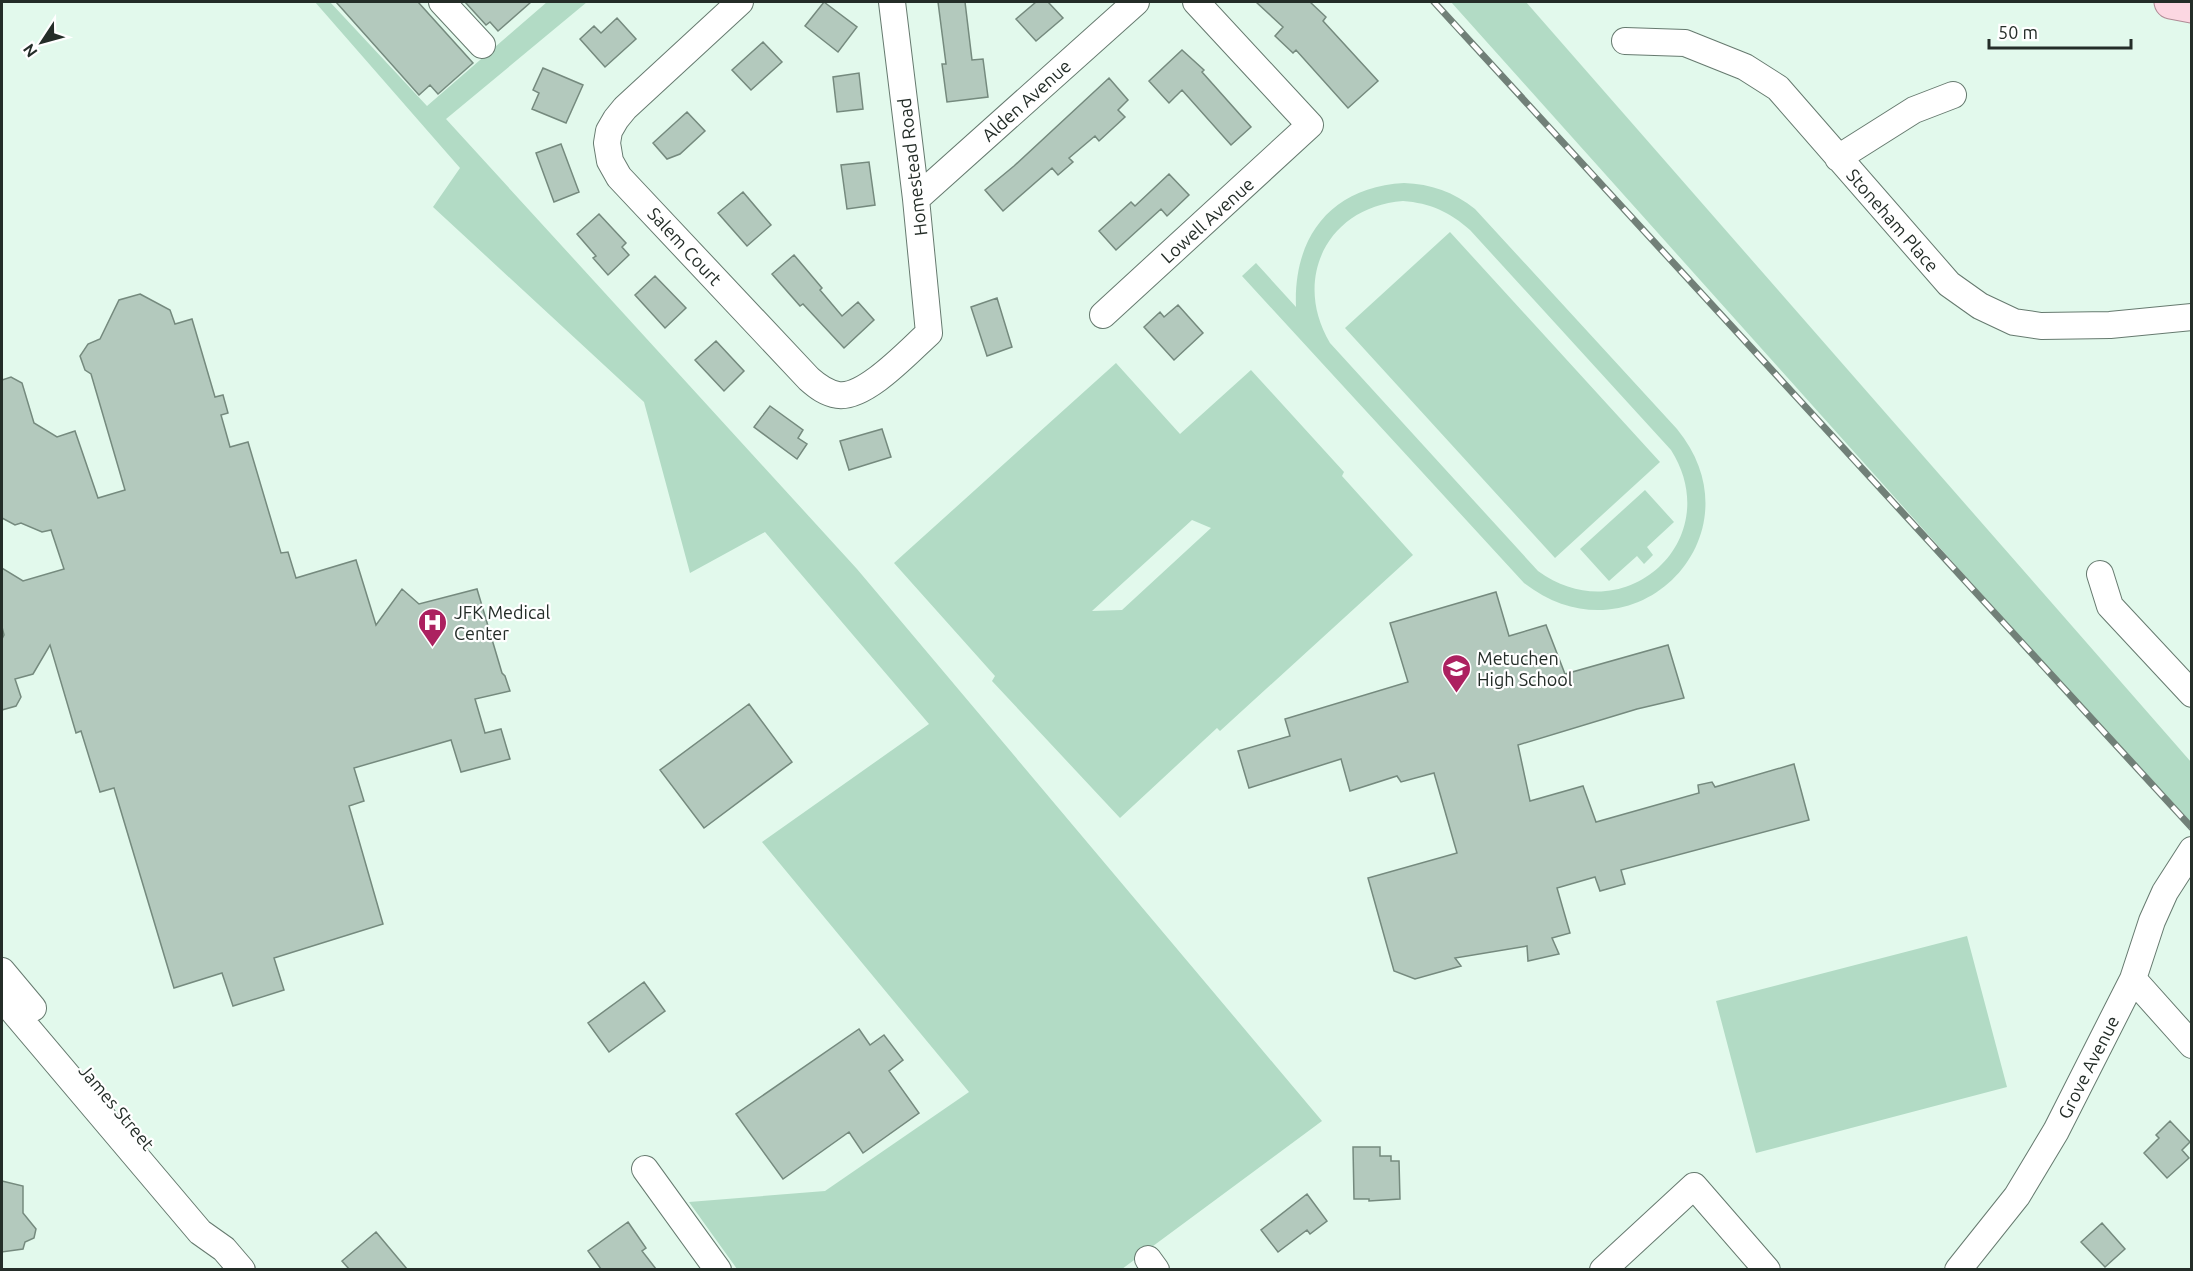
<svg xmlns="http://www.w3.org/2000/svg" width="2193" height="1271" viewBox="0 0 2193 1271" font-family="Ubuntu,sans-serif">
<rect width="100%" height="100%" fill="#e2f9ec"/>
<path fill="#b2dbc5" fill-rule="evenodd" d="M315 2H330L427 106 547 2H587L446 119 857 569 1322 1121 1122 1269H737L689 1202 825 1191 969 1092 762 842 929 724 765 532 690 573 644 402 433 207 460 168Z
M1451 2H1526L2191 762V828Z
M1404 183C1431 184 1454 192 1475 209L1677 429C1764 535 1634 668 1524 583L1242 276 1256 263 1296 307C1293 237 1331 187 1404 183ZM1403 201C1430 203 1450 212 1470 230L1671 450C1728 540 1624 634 1538 571L1330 343C1292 279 1327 207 1403 201Z
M1450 232 1660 462 1555 558 1345 328Z
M1116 363 1180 434 1251 370 1344 472 1342 476 1413 555 1220 731 1217 728 1120 818 992 681 995 676 894 563ZM1192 520 1211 528 1122 610 1092 611Z
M1645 490 1674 522 1647 547 1653 555 1644 564 1637 556 1609 581 1580 549Z
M1967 936 2007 1087 1756 1153 1716 1001Z"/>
<path fill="#b3c9bd" stroke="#758a7e" stroke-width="1.5" d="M336 2H418L473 63 438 94 430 85 419 95Z
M465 2H531L498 31 490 22 486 25Z
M824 2 857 27 838 52 805 26Z
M938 2H965L972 60 983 59 988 97 947 102 942 64H946Z
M1036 2H1048L1063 18 1036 41 1016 19Z
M1256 2H1310L1326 17 1323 21 1378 81 1348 108 1296 50 1293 53 1275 36 1283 27Z
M617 18 636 39 605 67 580 39 594 26 601 33Z
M763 42 782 62 751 90 732 70Z
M1182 50 1204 70 1202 72 1251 127 1231 145 1182 90 1169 103 1149 81Z
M543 68 583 85 566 123 532 109 539 93 533 90Z
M859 73 863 109 837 112 833 77Z
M1109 78 1128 100 1118 110 1125 117 1099 141 1095 136 1069 158 1073 162 1058 175 1052 168 1003 211 985 190 1014 166Z
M687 112 705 131 680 154 667 159 653 143Z
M561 144 579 192 554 202 536 153Z
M869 162 875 205 847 209 841 165Z
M1169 174 1189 195 1167 216 1161 209 1116 250 1099 231 1131 202 1135 206Z
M743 192 771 225 747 246 718 213Z
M599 214 626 243 622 247 629 255 608 275 593 258 596 256 577 234Z
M794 255 822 288 820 290 842 316 858 302 874 320 844 348 803 304 800 306 772 274Z
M655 276 686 308 665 328 635 295Z
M140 294 170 310 175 324 192 319 215 397 223 395 228 413 221 415 230 447 248 442 281 553 288 552 296 578 356 560 376 625 402 589 419 604 477 589 502 673 505 676 510 691 475 699 485 733 501 729 510 759 461 772 451 740 354 768 364 801 349 806 383 924 274 958 284 990 233 1006 222 973 174 988 114 788 100 792 81 731 76 733 50 645 33 674 15 679 21 697 16 706 2 710V639L4 635 2 627V568L23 581 64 569 51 530 42 532 21 523 15 525 2 518V380L11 377 22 383 34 423 57 437 75 431 98 498 125 490 91 374 85 370 80 356 88 344 100 339 119 300Z
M997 298 1012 347 987 356 971 307Z
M1178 305 1203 333 1174 360 1144 327 1160 312 1164 317Z
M716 341 744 371 724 391 695 360Z
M770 406 803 430 798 438 807 444 797 459 754 427Z
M882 429 891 457 849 470 840 441Z
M1496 592 1509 636 1546 625 1565 674 1668 645 1684 698 1637 709 1518 745 1530 801 1583 786 1596 822 1699 793 1698 785 1712 782 1715 787 1794 764 1809 820 1621 870 1625 884 1600 891 1595 877 1557 888 1570 933 1552 938 1559 954 1528 961 1527 946 1455 958 1461 966 1415 979 1394 971 1368 878 1457 853 1434 773 1401 782 1397 776 1350 791 1341 759 1249 788 1238 751 1290 736 1285 719 1408 682 1390 623Z
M749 704 792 762 704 828 660 770Z
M644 982 665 1011 609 1052 588 1023Z
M859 1029 870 1045 884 1035 903 1060 889 1071 919 1113 863 1153 849 1132 783 1179 736 1114Z
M2170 1121 2190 1142 2182 1150 2189 1158 2167 1178 2144 1153 2159 1138 2156 1135Z
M1353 1147H1380V1156H1391V1161H1399L1400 1199 1369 1201V1199H1354Z
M2 1181 23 1186V1213L36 1229 34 1238 25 1242 23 1249 2 1252Z
M1307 1194 1327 1221 1310 1234 1307 1230 1278 1252 1261 1230Z
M628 1222 646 1248 642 1251 656 1269H601L588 1251Z
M2102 1223 2125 1249 2105 1267 2081 1242Z
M376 1232 407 1269H349L342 1261Z"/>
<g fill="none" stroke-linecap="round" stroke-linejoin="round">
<defs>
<path id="minor" d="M442 2 482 45
M740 2 625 108 616 119 609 131 607 143 610 161 619 177 809 379C818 387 826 393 838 395 865 399 909 351 929 333L916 199 892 2
M1625 41 1685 43 1745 67 1778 88 1949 284 1980 306 2014 322 2041 326 2110 325 2192 317
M1838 158 1914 110 1953 95
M916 199 1136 2
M1103 315 1310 125 1196 2
M2100 574 2110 606 2192 694
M2 971 33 1008
M2133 979 2192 1045
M2 998 200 1232 224 1249 242 1270
M645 1169 718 1270
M1148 1259 1156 1270
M1603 1270 1694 1186 1767 1270
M1958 1270 2017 1196 2056 1131 2133 979 2152 921 2165 892 2192 850"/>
<path id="major" d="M2171 2 2192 6"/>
</defs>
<use href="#minor" stroke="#667a6f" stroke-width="28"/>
<use href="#major" stroke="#af8b95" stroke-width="35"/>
<use href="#minor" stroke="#fff" stroke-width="26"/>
<use href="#major" stroke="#fcd7e2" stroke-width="33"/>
<defs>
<path id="rail" d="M1434 2 2192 828"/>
</defs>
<use href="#rail" stroke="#718078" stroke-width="7"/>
<use href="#rail" stroke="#fff" stroke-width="4.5" stroke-dasharray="14" stroke-linecap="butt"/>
</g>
<defs>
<symbol id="hospital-pin" viewBox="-11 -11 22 30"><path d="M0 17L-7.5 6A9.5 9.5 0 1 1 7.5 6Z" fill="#ac2160" stroke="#fff"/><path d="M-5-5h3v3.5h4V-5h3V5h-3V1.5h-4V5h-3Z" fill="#fff"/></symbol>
<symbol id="school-pin" viewBox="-11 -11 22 30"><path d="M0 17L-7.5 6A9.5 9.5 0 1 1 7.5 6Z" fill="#ac2160" stroke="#fff"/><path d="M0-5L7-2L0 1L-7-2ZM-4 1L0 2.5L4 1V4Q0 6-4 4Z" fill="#fff"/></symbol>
</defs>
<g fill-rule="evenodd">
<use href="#hospital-pin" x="416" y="606" width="33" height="45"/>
<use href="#school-pin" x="1440" y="652" width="33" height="45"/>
</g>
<g text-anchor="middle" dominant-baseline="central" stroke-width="4.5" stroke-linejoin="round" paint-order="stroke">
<g font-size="18" fill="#242d28" stroke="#fff">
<text transform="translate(1026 100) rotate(-42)">Alden Avenue</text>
<text transform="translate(912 167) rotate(-97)">Homestead Road</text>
<text transform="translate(1207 220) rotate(-42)">Lowell Avenue</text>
<text transform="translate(1893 220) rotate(49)">Stoneham Place</text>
<text transform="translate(685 246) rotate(47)">Salem Court</text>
<text transform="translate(2088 1067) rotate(-63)">Grove Avenue</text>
<text transform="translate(117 1107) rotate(50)">James Street</text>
</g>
<g font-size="18" fill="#242d28" stroke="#fff" text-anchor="start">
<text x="454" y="612">JFK Medical<tspan x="454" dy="21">Center</tspan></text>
<text x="1477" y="658">Metuchen<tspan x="1477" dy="21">High School</tspan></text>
</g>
</g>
<rect width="2193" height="1271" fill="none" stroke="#242d28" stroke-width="6"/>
<g transform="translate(42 42) rotate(234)" stroke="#ffffff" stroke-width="4.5" paint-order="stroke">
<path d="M0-4.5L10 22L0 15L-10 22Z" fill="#242d28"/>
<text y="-9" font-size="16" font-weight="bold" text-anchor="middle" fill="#242d28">N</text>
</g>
<path d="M1989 39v9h142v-9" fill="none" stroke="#242d28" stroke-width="3"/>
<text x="1998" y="39" font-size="18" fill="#242d28" stroke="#ffffff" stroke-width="4.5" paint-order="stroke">50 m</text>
</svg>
